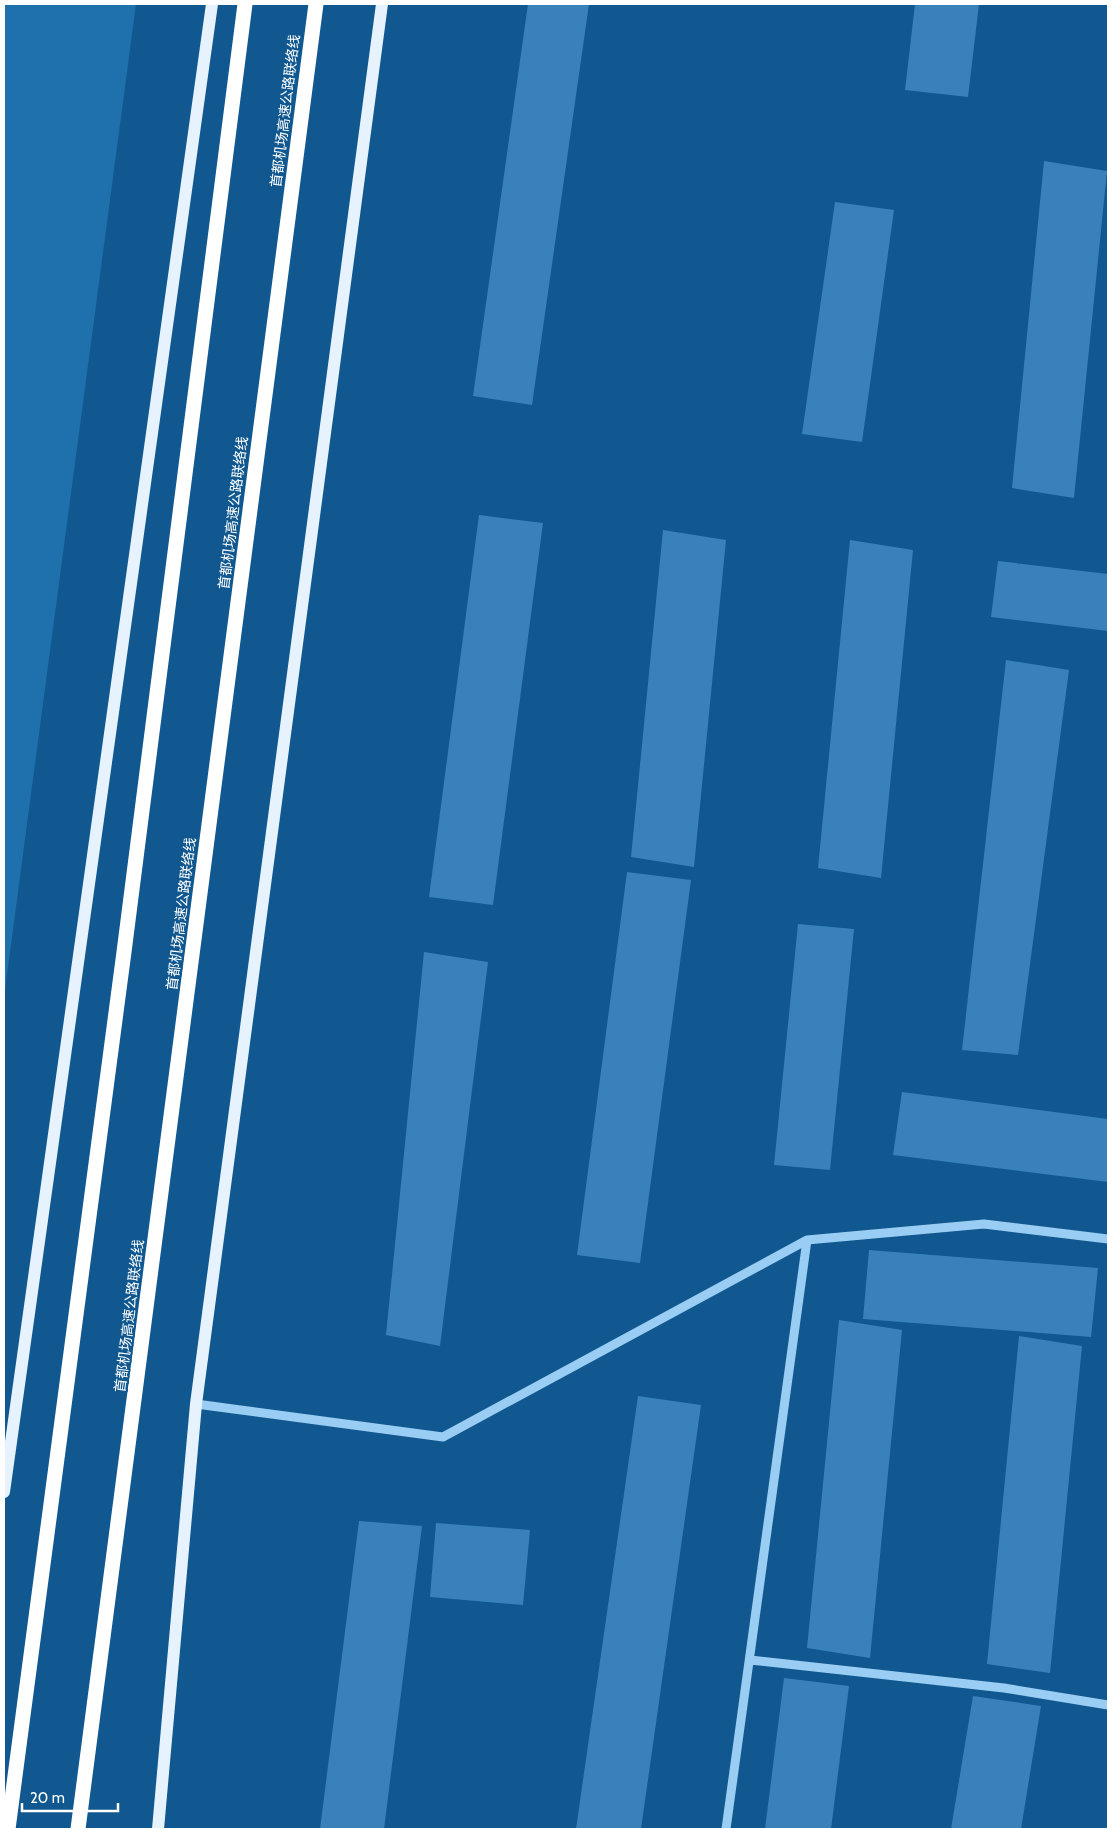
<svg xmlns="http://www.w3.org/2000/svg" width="1112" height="1833" viewBox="0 0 1112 1833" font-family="Cabin,'Noto Sans SC',sans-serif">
<rect width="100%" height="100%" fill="#10588f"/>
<path fill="#1f71ad" d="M4 4H136L4 997Z"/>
<path fill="#3982b9" d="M528 4H589L532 405 473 396Z
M915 4H979L968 97 905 90Z
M1044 161 1107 171 1074 498 1012 488Z
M835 202 894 210 862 442 802 434Z
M479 515 543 523 493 905 429 897Z
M663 530 726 540 694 867 631 857Z
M850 540 913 550 881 878 818 868Z
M998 561 1108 574V631L991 617Z
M1006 660 1069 670 1018 1055 962 1050Z
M627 872 691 880 640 1263 577 1255Z
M798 924 854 929 830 1170 774 1165Z
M424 952 488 962 440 1346 386 1335Z
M902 1092 1108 1119V1182L893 1155Z
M869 1250 1098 1268 1091 1337 863 1319Z
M839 1320 902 1330 870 1658 807 1648Z
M1019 1336 1082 1346 1050 1673 987 1664Z
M638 1396 701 1405 641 1829H576Z
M359 1521 422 1526 384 1829H320Z
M436 1523 530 1530 523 1605 430 1597Z
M784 1678 849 1686 831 1829H765Z
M973 1696 1041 1706 1021 1829H951Z"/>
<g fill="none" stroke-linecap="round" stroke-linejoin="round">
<path stroke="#9acdf3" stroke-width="9" d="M196 1404 443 1437 807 1240 984 1224 1108 1239
M750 1660 1004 1688 1108 1705
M726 1829 807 1240"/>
<path stroke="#e6f3ff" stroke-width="12" d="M4 1492 212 4
M158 1829 196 1404 382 4"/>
<path stroke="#fff" stroke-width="15" d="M8 1829 124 952 245 4
M78 1829 316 4"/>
</g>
<g text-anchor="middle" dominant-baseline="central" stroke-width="4" stroke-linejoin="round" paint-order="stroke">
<g font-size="14" fill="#fff" stroke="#10588f">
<text transform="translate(285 111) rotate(-83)">首都机场高速公路联络线</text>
<text transform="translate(233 513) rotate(-83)">首都机场高速公路联络线</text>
<text transform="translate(181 914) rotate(-83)">首都机场高速公路联络线</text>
<text transform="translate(129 1316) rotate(-83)">首都机场高速公路联络线</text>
</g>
</g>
<rect width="1112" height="1833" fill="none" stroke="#ffffff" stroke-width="10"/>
<path d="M22 1803v8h96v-8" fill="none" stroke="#ffffff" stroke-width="2.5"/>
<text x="30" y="1803" font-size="15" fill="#ffffff" stroke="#10588f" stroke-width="4" paint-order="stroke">20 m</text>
</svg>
